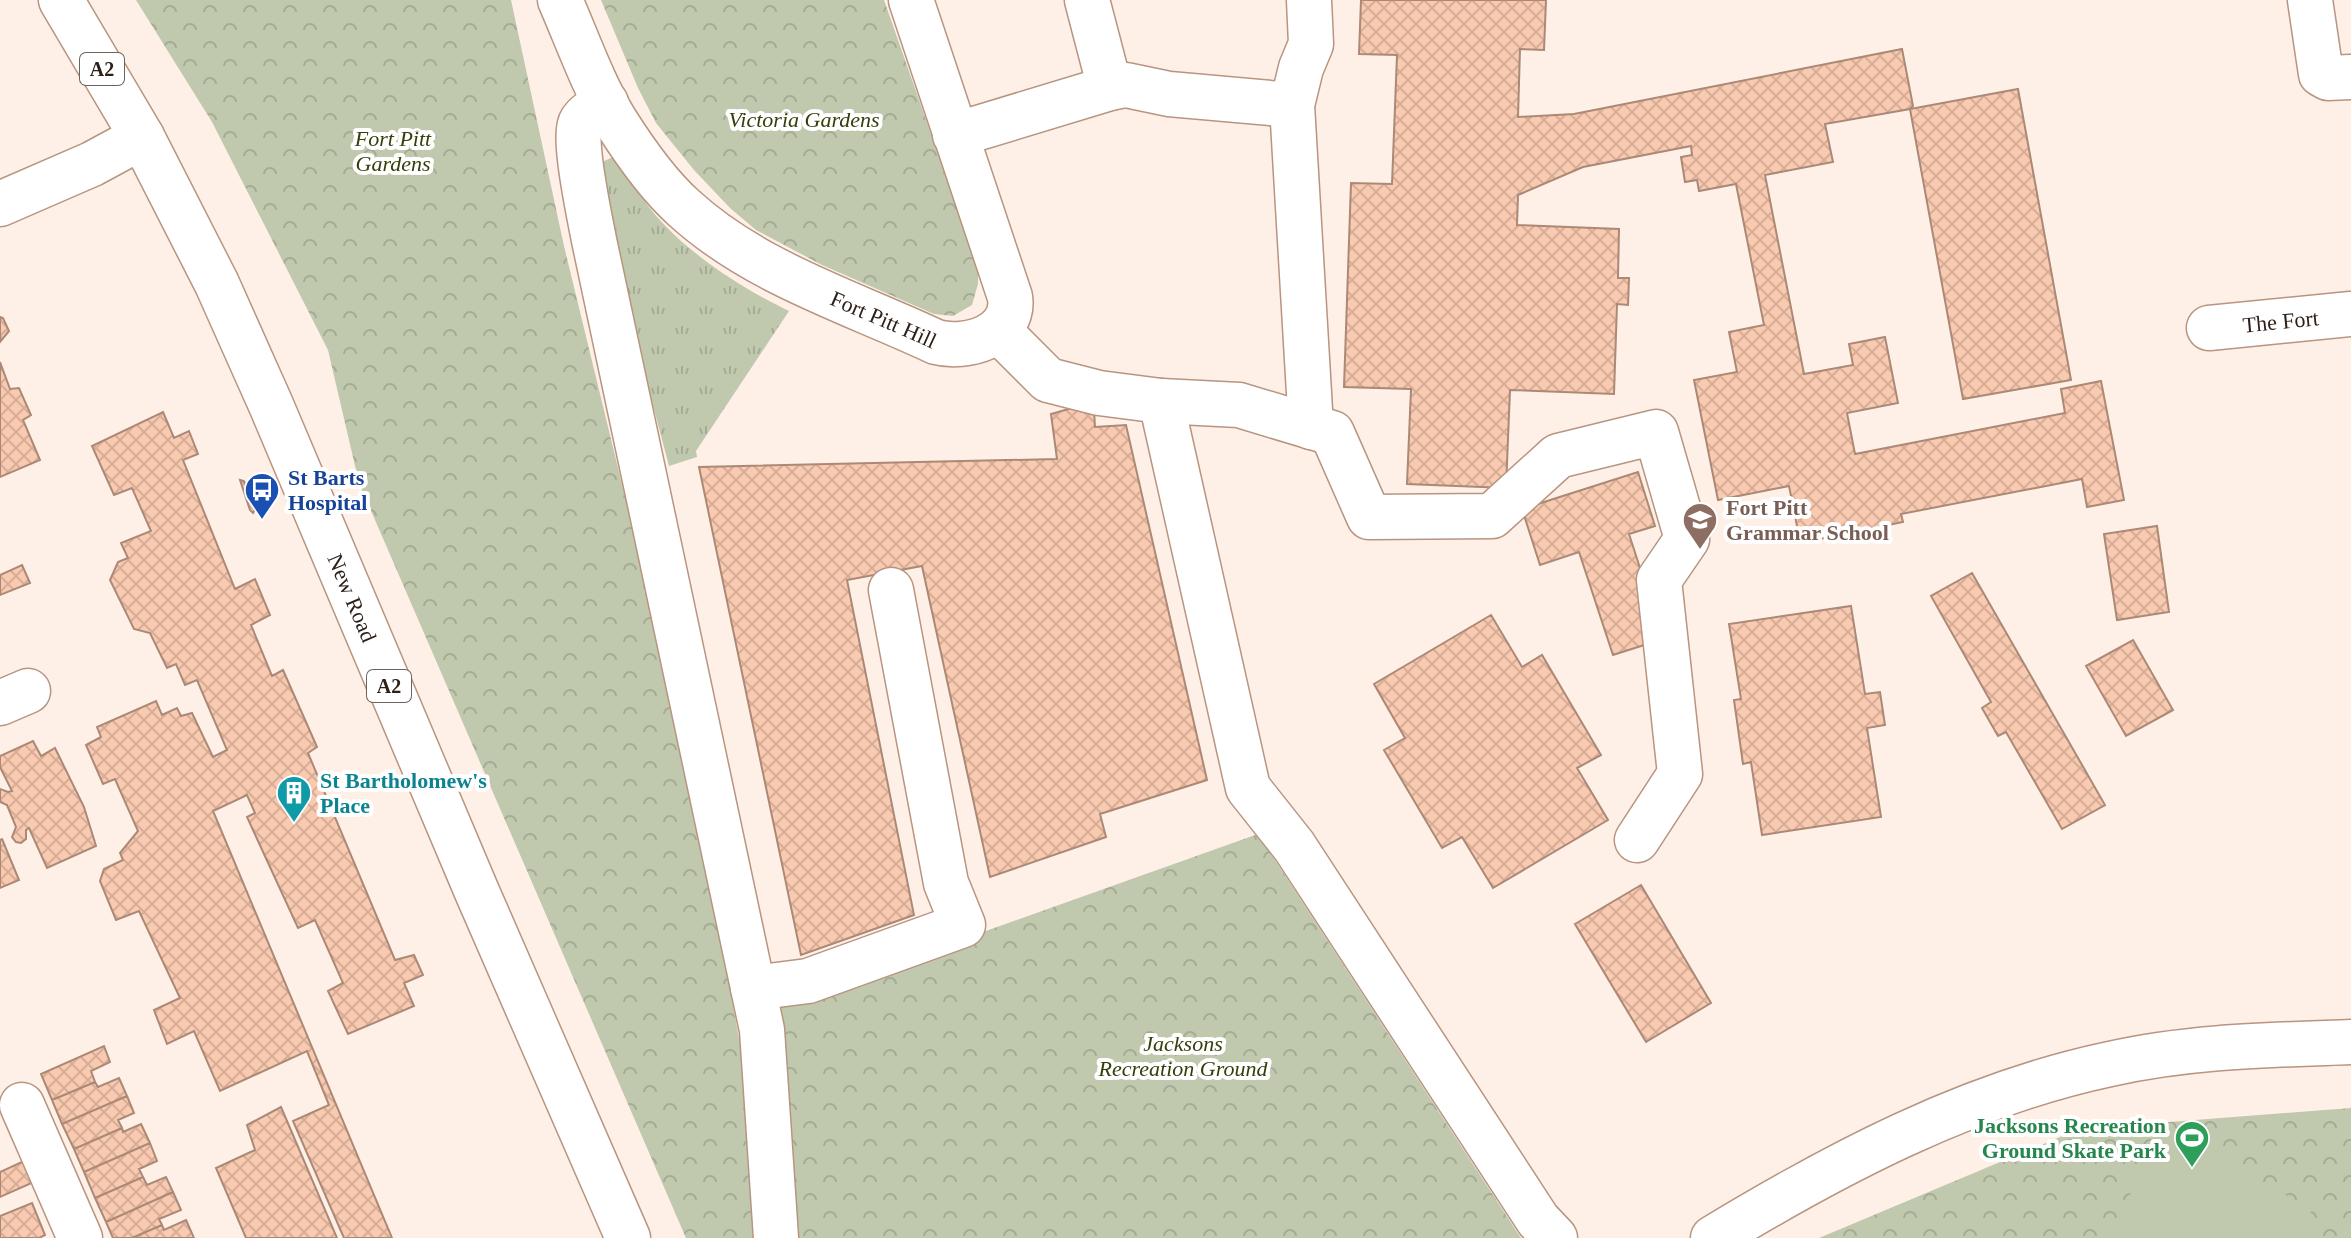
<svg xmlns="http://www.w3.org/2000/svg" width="2351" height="1238" viewBox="0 0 2351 1238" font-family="Georgia,serif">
<defs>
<pattern id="grass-tufts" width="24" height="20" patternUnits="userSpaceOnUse" patternTransform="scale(2)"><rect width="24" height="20" fill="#c0c8ad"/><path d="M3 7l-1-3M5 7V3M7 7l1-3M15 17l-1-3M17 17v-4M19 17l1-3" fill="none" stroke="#a5ac94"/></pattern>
<pattern id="park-crowns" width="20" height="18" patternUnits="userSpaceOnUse" patternTransform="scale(2)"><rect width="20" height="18" fill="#c0c8ad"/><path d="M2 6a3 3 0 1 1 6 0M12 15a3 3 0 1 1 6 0" fill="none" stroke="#a5ac94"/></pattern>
<pattern id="building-cross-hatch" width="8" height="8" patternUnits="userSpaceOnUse" patternTransform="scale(2)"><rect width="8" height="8" fill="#f9cab0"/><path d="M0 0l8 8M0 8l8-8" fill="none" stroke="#d6ad97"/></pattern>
</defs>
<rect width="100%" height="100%" fill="#fff0e7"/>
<path fill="url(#grass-tufts)" d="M622 153C627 164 630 178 636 188 667 241 735 285 789 311L696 451 697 457 669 466 598 197 593 166Z"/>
<path fill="url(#park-crowns)" d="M136 0H511L564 246 684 739 743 1060 758 1238H686L359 483 328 350 212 122Z
M601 0H884L978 268V284L972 305 953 316 934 314 822 265 756 230 730 208 694 170 656 123 638 88Z
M1258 834 1521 1238H785L781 1004Z
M2351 1108V1238H1819L2079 1129Z"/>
<path fill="#c0c8ad" d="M2168 1128 2312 1210 2296 1238H2105Z"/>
<path fill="url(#building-cross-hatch)" stroke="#ab8976" stroke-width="2" d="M1361 0H1546L1544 50 1520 49 1518 117 1574 114 1902 49 1913 106 1910 109 1825 124 1833 162 1765 175 1804 374 1853 365 1849 344 1885 337 1898 403 1847 413 1855 454 2065 413 2061 389 2101 381 2124 500 2087 507 2082 479 1901 514 1903 522 1815 540 1813 528 1798 531 1789 486 1718 500 1694 380 1737 372 1729 332 1764 325 1736 184 1699 191 1697 180 1685 182 1681 157 1692 155 1691 146 1583 167 1518 195 1517 225 1619 229 1618 278H1629L1628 305 1617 304 1614 394 1510 390 1506 488 1407 484 1411 389 1344 387 1351 183 1392 184 1397 55 1359 54Z
M2018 89 2071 380 1963 399 1910 109Z
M0 317 3 318 9 331 0 342Z
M0 362 10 389 19 388 31 415 23 420 40 460 0 477Z
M1072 408 1094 410 1095 427 1126 425 1207 780 1100 814 1106 837 990 877 922 566 847 580 914 915 801 955 699 467 1057 459 1051 414Z
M163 412 174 438 189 431 198 454 183 460 235 589 255 579 270 615 251 625 272 676 283 670 317 747 308 753 395 960 414 955 423 975 404 983 414 1006 348 1034 328 991 343 983 315 920 298 928 247 817 255 813 247 795 213 811 392 1238H344L293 1121 329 1105 307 1051 220 1091 194 1031 167 1044 154 1010 180 998 139 911 116 920 100 881 104 869 123 860 120 853 138 831 115 779 103 784 86 745 101 737 97 727 156 701 162 715 177 708 181 716 192 713 213 757 227 750 197 680 185 685 176 664 167 668 150 633 134 629 110 580 118 562 128 558 121 543 151 531 132 488 114 495 92 446Z
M1638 472 1655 526 1629 534 1663 639 1613 655 1579 552 1540 565 1522 509Z
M240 480 244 481 256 508 253 513 250 510Z
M2157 526 2169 612 2117 620 2104 534Z
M22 565 30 583 0 595V575Z
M1972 573 2105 805 2062 829 2006 732 1998 736 1982 708 1991 702 1931 596Z
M1851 606 1865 694 1880 692 1885 725 1867 728 1881 817 1762 835 1751 762 1743 764 1734 700 1741 699 1729 624Z
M1491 615 1522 667 1542 655 1601 755 1577 768 1608 820 1493 888 1462 837 1442 848 1384 750 1405 738 1374 684Z
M2133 640 2173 710 2126 736 2086 666Z
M33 741 41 756 55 748 84 807 96 846 47 868 29 828 26 830V839L21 843 16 842 12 837 16 827 7 805 0 802V789L8 792 12 791 0 767V756Z
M2 839 19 880 0 888V840Z
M1641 885 1711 1003 1646 1042 1575 924Z
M104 1046 110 1062 91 1071 95 1082 52 1100 41 1074Z
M119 1078 127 1096 62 1124 52 1100 95 1082 98 1087Z
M127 1096 134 1113 118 1120 122 1128 74 1149 62 1124Z
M281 1107 337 1238H246L216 1168 255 1150 247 1125Z
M141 1124 150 1143 84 1172 74 1149 122 1128 123 1132Z
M150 1143 157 1161 139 1169 143 1177 95 1198 84 1172Z
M26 1160 36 1181 0 1197V1172Z
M143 1177 147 1185 166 1177 173 1192 106 1222 95 1198Z
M173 1192 181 1210 159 1219 162 1225 132 1238H113L106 1222Z
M32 1203 45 1235 39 1238H0V1216Z
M186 1220 194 1238H132L162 1225 164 1230Z"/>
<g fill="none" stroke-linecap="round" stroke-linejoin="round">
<defs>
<g id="minor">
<path id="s1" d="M560 0C578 41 593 85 616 122 635 152 657 184 684 208 755 273 851 302 936 342 966 350 1016 336 1010 297L911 0"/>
<path d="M1309 0 1311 44 1301 68 1292 105 1311 427"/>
<path d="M2310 0 2321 74 2328 78 2351 77"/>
<path d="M1110 88 1126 85 1169 94 1292 105"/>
<path d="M606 103C597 108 586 113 581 122 572 136 590 219 594 240L762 1030 776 1238"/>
<path d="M955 135 1110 88 1087 0"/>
<path d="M0 204 92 164 142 137"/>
<path id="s2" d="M2209 328 2351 314"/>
<path d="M998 330 1048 380 1099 393 1161 401 1248 788 1294 846 1538 1220 1555 1238"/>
<path d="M1161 401 1239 405 1332 433 1369 517 1492 516 1558 456 1656 432 1687 539 1659 580 1680 774 1637 840"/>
<path d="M0 703 28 691"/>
<path d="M753 988 808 981 963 925 946 883 891 590"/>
<path d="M22 1105 80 1238"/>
<path d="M1713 1238C1837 1163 1968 1094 2110 1064 2189 1046 2270 1045 2351 1042"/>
</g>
<g id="major">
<path id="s3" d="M61 0 142 137 217 284 271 405 477 892 628 1238"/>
</g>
</defs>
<use href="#minor" stroke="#b79581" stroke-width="47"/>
<use href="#major" stroke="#b79581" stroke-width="47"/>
<use href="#minor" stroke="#fff" stroke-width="44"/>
<use href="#major" stroke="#fff" stroke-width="44"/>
</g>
<defs>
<symbol id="bus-pin" viewBox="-11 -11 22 30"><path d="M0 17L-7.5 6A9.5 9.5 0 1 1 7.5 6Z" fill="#1a4fb4" stroke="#fff"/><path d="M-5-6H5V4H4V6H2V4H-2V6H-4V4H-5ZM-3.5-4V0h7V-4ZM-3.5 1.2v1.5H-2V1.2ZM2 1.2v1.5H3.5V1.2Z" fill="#fff"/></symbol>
<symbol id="school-pin" viewBox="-11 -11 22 30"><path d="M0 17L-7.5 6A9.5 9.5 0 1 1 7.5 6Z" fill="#8d6e63" stroke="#fff"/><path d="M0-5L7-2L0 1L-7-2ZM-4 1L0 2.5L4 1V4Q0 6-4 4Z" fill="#fff"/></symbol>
<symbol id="building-pin" viewBox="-11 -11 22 30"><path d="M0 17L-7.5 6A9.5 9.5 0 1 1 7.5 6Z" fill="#0f9aa8" stroke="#fff"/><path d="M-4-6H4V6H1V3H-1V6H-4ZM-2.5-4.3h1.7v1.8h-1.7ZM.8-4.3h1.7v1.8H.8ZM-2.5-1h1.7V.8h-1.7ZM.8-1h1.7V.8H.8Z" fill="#fff"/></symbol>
<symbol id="stadium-pin" viewBox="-11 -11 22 30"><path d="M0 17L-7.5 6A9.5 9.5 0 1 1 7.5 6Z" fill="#2e9e5b" stroke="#fff"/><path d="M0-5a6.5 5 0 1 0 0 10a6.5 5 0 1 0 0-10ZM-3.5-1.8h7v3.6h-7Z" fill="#fff"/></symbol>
</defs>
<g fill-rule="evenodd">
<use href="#bus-pin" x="242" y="470" width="40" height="54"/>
<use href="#school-pin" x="1680" y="500" width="40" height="54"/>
<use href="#building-pin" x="274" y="773" width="40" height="54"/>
<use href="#stadium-pin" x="2172" y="1118" width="40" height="54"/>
</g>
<g text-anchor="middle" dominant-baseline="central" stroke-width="8" stroke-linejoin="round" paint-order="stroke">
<g fill="#fff" stroke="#6c635d" stroke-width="2">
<rect x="80" y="53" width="44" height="32" rx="6"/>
<rect x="367" y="670" width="44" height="32" rx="6"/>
</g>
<g font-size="20" font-weight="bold" fill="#2d2018">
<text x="102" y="69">A2</text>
<text x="389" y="686">A2</text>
</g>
<g font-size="22" font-style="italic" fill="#343f0a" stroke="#fff">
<text x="804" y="119">Victoria Gardens</text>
<text x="393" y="138">Fort Pitt<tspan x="393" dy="25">Gardens</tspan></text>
<text x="1183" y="1043">Jacksons<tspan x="1183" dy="25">Recreation Ground</tspan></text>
</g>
<g font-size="22" fill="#2d2018" stroke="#fff">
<text stroke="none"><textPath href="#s1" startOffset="474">Fort Pitt Hill</textPath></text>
<text stroke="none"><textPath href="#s2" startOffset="72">The Fort</textPath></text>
<text stroke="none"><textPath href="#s3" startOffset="666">New Road</textPath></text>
</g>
<g font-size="22" font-weight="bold" fill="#164399" stroke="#fff" text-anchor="start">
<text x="288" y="477">St Barts<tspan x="288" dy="25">Hospital</tspan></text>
</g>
<g font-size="22" font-weight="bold" fill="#785e54" stroke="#fff" text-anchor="start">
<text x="1726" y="507">Fort Pitt<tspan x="1726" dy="25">Grammar School</tspan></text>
</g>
<g font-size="22" font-weight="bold" fill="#0d838f" stroke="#fff" text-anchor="start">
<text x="320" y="780">St Bartholomew's<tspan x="320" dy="25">Place</tspan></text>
</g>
<g font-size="22" font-weight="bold" fill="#27864d" stroke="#fff" text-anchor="end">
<text x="2166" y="1125">Jacksons Recreation<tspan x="2166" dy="25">Ground Skate Park</tspan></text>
</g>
</g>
</svg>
